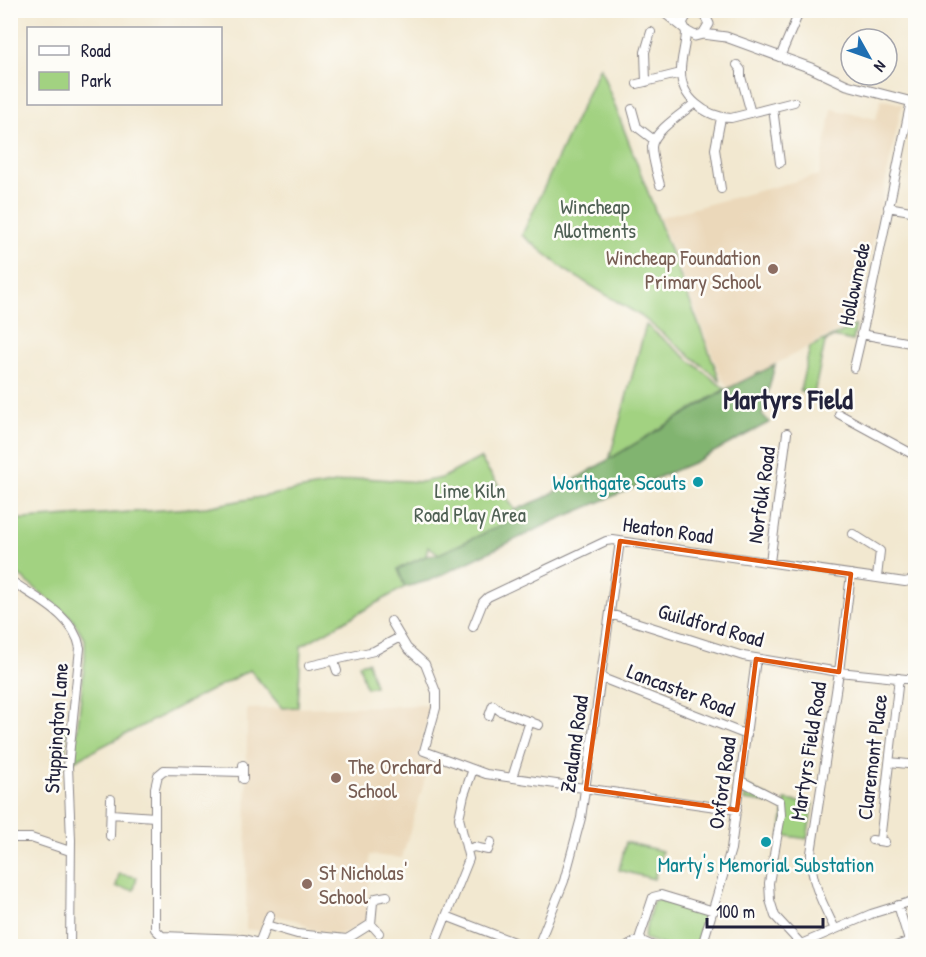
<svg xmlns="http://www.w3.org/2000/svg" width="926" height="957" viewBox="0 0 926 957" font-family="'Patrick Hand',sans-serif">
<rect width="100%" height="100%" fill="#fdfcf7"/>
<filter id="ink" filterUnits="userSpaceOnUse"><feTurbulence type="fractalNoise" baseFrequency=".0167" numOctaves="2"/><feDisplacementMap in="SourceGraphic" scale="12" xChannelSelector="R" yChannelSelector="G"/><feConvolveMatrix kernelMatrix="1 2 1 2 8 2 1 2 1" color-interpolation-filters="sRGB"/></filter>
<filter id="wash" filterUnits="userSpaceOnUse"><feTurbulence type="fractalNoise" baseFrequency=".008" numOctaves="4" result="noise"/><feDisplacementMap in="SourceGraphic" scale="24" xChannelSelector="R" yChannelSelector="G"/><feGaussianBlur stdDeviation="1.35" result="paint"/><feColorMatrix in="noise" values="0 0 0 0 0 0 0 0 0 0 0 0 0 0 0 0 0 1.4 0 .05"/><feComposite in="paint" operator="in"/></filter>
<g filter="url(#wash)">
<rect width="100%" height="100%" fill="#f2e8d0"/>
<path fill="#ebd8ba" d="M881 99 902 104 856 321 729 389 722 379 660 217 819 175 832 109 876 119Z
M431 705 421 742 419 758 430 762 402 858 370 855 368 921 352 930 339 934 311 930 300 921 267 914 261 931 246 929 247 709Z"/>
<path fill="#a2d281" stroke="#627a5e" stroke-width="1.5" d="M600 67 720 380 641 316 565 270 522 235Z
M646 325 725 389 609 460Z
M856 325 853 341 833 337 825 342 814 394 800 391 810 347Z
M480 458 515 510 511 521 439 554 428 546 426 556 398 569 405 587 301 646 298 707 282 708 250 670 74 761 85 659V639L71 617 11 569 10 520 206 507 363 478 421 482 442 478Z
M368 662 375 686 366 688 359 664Z
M66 726 65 765 60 768 54 765 56 733Z
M750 788 773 800 775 804 744 800 746 791Z
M785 800 813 804 807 839 781 835Z
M626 842 662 851 654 879 619 870Z
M119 874 137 877 134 890 116 887Z
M661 898 662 901 698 912 700 910 703 911 702 916 705 917 695 946H666L645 939 644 936 653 901Z"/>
<path fill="#81b46f" stroke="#526b55" stroke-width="1.5" d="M775 365 762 415 770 422 695 462 554 521 431 580 405 587 398 569 426 556 439 554 511 521 515 510 544 498 727 389Z"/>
</g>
<g filter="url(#ink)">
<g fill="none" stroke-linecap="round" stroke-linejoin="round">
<defs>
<path id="minor" d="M686 31C686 45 681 57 681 70 680 98 706 117 731 118L794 102
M780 57 798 15 792 10
M737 65 741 70V77L751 113
M646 82 645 52 651 32
M637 84 681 73
M773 108 780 163
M632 109 637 127 654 140
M660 185C657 173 652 159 652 147 653 131 683 113 695 103
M721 189 715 149 721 118
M888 207 916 212
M861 334 916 344
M854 368 868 308 911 101
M839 414 916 456
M853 534 880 551 877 577
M770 562 787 433
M10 580C35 598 74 615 80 648L68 766 71 840 70 946
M610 614 743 656 839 672 916 680
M391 621 407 648 425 664 436 692V708L424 751 486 774 737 810
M473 627 483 602 488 597 606 541 613 540 905 582 913 580 916 577
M334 662 337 671
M309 666 374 651 400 637
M602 678 747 735
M489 716 493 705 500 711 539 725
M890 762 916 765
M243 772 164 770 158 775 155 788V929L162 936 244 939 259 943
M512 778 530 721
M243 779V765
M741 781 780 801 781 815 769 883 770 900 775 916 801 944 871 914 916 900
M111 814 155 817
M110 836 111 799
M10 838H31L70 851
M872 840 885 842
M880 841 899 678
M468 849 474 847 488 850 491 842
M898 905 909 941
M446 916 524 946
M371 924 379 933
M266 925 297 934 347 939 371 924 373 902 376 898 387 896
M835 929C823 904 810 881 811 853L839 672 851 574
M258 946 270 915
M434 946 469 859 459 818 464 795 473 769
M538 946 564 881 581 818 620 541
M628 946 641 938
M653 946 642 941 640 936 653 897 661 895 714 911
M702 946 731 849 756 659
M896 946 916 939"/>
<path id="tertiary" d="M661 10 684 28
M693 10 686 16 682 23 686 31 695 36 703 34 709 24 704 14 697 10
M703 34 726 37 811 68 847 85 916 103"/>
</defs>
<use href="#minor" stroke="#8a8586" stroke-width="10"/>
<use href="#tertiary" stroke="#8a8586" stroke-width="11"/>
<use href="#minor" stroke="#fff" stroke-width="8"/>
<use href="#tertiary" stroke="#fff" stroke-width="9"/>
</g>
</g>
<path fill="none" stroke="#de560e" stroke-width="4.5" stroke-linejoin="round" d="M620 541 851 574 839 672 756 659 737 810 586 789Z"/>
<g fill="#8d6e63" stroke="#fdfcf7" stroke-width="2">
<circle cx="773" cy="269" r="6"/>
<circle cx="336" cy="778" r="6"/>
<circle cx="307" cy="884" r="6"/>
</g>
<g fill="#0f9aa8" stroke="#fdfcf7" stroke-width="2">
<circle cx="698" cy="482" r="6"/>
<circle cx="766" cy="842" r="6"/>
</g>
<g text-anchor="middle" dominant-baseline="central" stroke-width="5" stroke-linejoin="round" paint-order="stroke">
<g font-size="21" fill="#4f6054" stroke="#fdfcf7">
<text x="595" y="206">Wincheap<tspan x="595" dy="24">Allotments</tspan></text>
<text x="470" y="490">Lime Kiln<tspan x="470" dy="24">Road Play Area</tspan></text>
</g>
<g font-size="21" fill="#785e54" stroke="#fdfcf7" text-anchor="start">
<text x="761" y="257" text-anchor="end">Wincheap Foundation<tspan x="761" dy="24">Primary School</tspan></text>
<text x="348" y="766">The Orchard<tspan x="348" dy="24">School</tspan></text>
<text x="319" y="872">St Nicholas'<tspan x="319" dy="24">School</tspan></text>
</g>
<g font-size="21" fill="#22223b" stroke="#fdfcf7">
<text transform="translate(854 284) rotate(-78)">Hollowmede</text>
<text transform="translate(761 495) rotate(-82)">Norfolk Road</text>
<text transform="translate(668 530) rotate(8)">Heaton Road</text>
<text transform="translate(711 625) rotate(16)">Guildford Road</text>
<text transform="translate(681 690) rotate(21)">Lancaster Road</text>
<text transform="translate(56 728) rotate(-86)">Stuppington Lane</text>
<text transform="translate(574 744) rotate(-82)">Zealand Road</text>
<text transform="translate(808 751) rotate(-81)">Martyrs Field Road</text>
<text transform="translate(872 757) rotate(-83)">Claremont Place</text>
<text transform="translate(722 783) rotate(-82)">Oxford Road</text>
</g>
<g font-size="21" fill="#0d838f" stroke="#fdfcf7" text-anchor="end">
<text x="686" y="482">Worthgate Scouts</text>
<text x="766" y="864" text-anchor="middle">Marty's Memorial Substation</text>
</g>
<g font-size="27" font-weight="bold" fill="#22223b" stroke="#fdfcf7">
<text x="788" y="399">Martyrs Field</text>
</g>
</g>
<rect width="926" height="957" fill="none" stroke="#fdfcf7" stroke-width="36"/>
<rect x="27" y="27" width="195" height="78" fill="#fdfcf7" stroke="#a5a5ac" stroke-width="1.5"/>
<rect x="39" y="46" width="30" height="9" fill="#ffffff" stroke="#a5a5ac" stroke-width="1.5"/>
<text x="81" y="57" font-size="18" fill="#22223b">Road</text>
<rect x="39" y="72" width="30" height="18" fill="#a2d281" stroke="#a5a5ac" stroke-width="1.5"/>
<text x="81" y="87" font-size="18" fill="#22223b">Park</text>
<g transform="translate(869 57) rotate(130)"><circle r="28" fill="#fdfcf7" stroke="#a5a5ac" stroke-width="1.5"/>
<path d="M0-4.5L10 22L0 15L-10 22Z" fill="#1f6fb2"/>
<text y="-9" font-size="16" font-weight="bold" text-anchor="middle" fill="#22223b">N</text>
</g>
<path d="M707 918v9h116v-9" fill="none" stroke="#22223b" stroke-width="3"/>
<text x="716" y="918" font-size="18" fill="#22223b" stroke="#fdfcf7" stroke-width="4.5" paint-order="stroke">100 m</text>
</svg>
